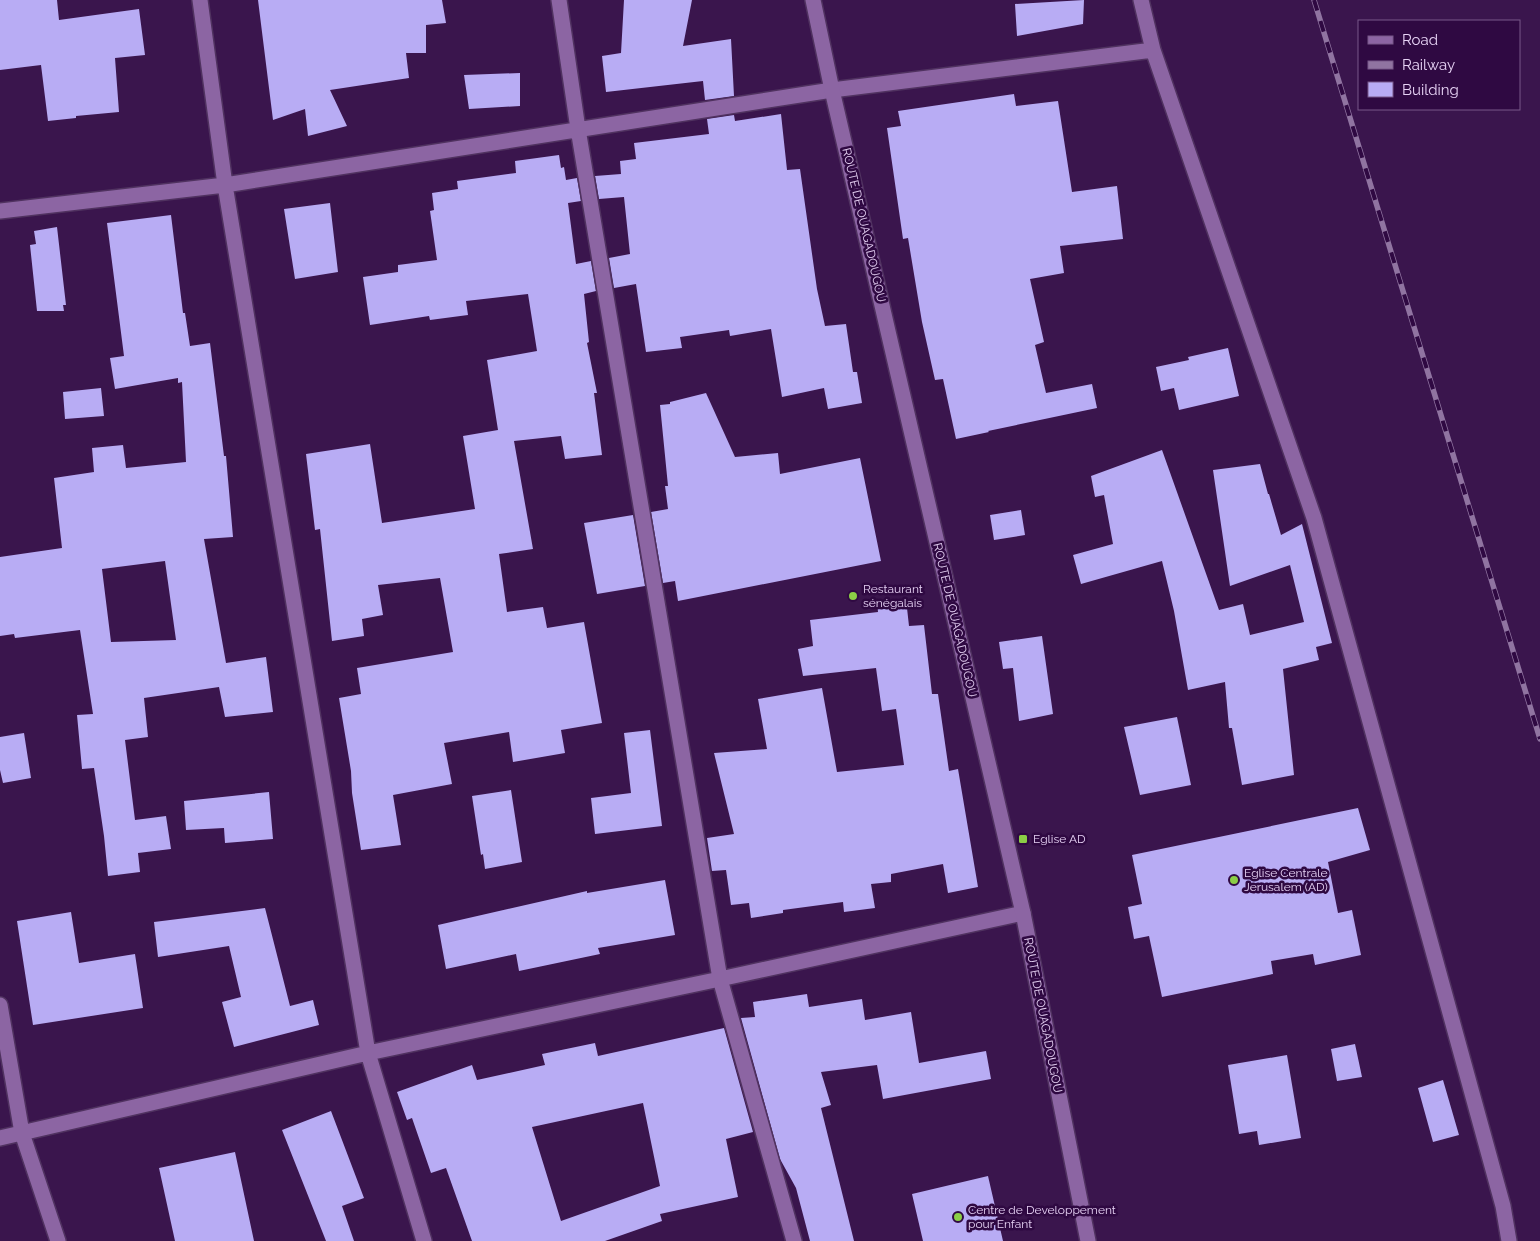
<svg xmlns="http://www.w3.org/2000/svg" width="1540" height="1241" viewBox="0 0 1540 1241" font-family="Raleway,sans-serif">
<rect width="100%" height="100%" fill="#3a154d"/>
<path fill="#b8acf4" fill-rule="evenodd" d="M0 0H57L59 20 139 9 145 55 115 58 119 112 76 116V118L48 121 41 65 0 70Z
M258 0H442L446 23 426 25V53H406L409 78 330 90 347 126 308 136 305 109 273 120Z
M624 0H692L683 46 731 39 734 96 705 100 703 81 606 92 602 56 621 53Z
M1084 0 1083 24 1017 36 1015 4Z
M520 73V106L469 109 464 75Z
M1014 94 1016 106 1058 101 1072 192 1117 186 1123 239 1060 246 1064 273 1030 279 1044 342 1035 345 1046 393 1092 384 1097 408 988 431 989 432 956 439 943 379 935 380 922 322 908 238 903 239 887 128 901 126 898 111Z
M781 114 787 170 800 169 817 289 825 326 846 324 853 372H857L862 403 828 409 824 388 782 397 771 329 730 336 729 330 680 337 682 348 646 352 636 284 614 288 609 258 630 254 624 197 599 199 595 176 621 174 620 161 636 159 634 143 709 134 707 119 734 115 735 121Z
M559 155 561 168 564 167 566 180 577 178 581 201 568 203 576 264 591 261 596 291 584 294 589 342 587 343 597 393H594L602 455 565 459 561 436 514 441 533 549 499 554 507 612 543 607 547 628 584 622 602 723 561 730 565 753 513 762 509 732 444 743 452 784 393 795 401 845 361 850 352 793 351 771 339 698 361 694 357 668 453 652 440 578 378 585 383 615 362 619 364 636 332 641 320 529 315 530 306 454 370 444 382 523 475 509 463 436 498 430 487 360 537 351 528 294 466 301 468 315 430 320 429 316 370 325 363 277 398 272V265L437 260 430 211 434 210 432 193 458 189 457 181 516 173 515 161Z
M330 203 338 272 295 279 284 209Z
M171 215 183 313H185L190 346 210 343 224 456H226L233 537 204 539 226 663 266 657 273 712 225 717 219 687 144 698 148 737 125 740 135 820 166 816 171 849 138 853 140 872 108 876 104 836 94 768 82 769 77 715 93 714 80 630 15 638 14 634 0 636V557L62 548 54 478 94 472 92 448 123 445 126 468 186 462 182 382 178 383V378L115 389 110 358 124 356 107 223ZM165 561 176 640 111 642 102 569Z
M57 227 66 305H63L64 311H37L30 245 36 244 34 231Z
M1228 348 1239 396 1179 410 1174 388 1161 391 1156 367 1189 360 1188 357Z
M101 388 104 416 65 419 63 392Z
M706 393 735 457 778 453 780 474 860 458 881 561 678 601 675 581 663 583 651 512 668 509 665 486H668L660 405 670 404V402Z
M1162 450 1219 610 1243 604 1250 635 1304 622 1290 565 1230 586 1213 470 1260 464 1268 494H1269L1281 535 1302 524 1332 643 1316 647 1319 660 1283 669 1294 775 1242 785 1232 728H1229L1225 682 1188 690 1174 611 1162 561 1081 584 1073 555 1113 544 1104 495 1095 497 1091 476Z
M1021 510 1025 535 994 540 990 515Z
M633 515 645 586 597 594 584 523Z
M906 599 909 626 924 625 932 694H938L949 771 958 769 978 887 948 893 943 864 891 874V882L871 884 875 908 844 912 843 902 783 910V913L751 918 749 903 731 905 726 870 712 871 707 838 734 834 714 753 767 749 758 699 822 688 837 772 904 765 896 709 882 711 876 668 803 676 798 649 813 646 810 620 878 612 877 602Z
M1042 636 1053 714 1019 721 1013 668 1003 669 999 642Z
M1177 717 1191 785 1140 795 1124 727Z
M650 730 662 826 595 834 591 798 631 793 624 733Z
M24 733 31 778 3 783 0 770V737Z
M511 790 522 862 485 869 483 854 481 855 472 796Z
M269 792 273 839 225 843 224 828 186 830 184 801Z
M1358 808 1370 850 1328 862 1338 913 1352 910 1361 955 1315 965 1313 954 1271 961 1273 974 1162 997 1149 936 1134 939 1128 907 1142 904 1132 855Z
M665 880 675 935 598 948 600 954 519 971 516 954 446 969 438 925 587 891V893Z
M265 908 290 1006 313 1000 319 1025 234 1047 222 1002 241 997 229 946 158 957 154 922Z
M71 912 79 963 135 954 143 1008 33 1025 17 921Z
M807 994 809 1007 862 999 865 1020 911 1012 919 1063 986 1051 991 1079 883 1099 877 1065 821 1072 831 1105 821 1108 854 1241H810L796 1188 780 1159 741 1018 755 1017 753 1002Z
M724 1028 753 1132 726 1139 738 1197 660 1214 662 1221 605 1241H472L446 1168 431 1173 412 1118 407 1120 397 1092 472 1065 477 1080 545 1065 542 1054 595 1043 598 1056ZM643 1103 660 1186 561 1221 532 1127Z
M1355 1044 1362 1077 1337 1081 1331 1049Z
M1287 1055 1301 1138 1259 1145 1257 1131 1239 1134 1228 1065Z
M1443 1080 1459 1135 1433 1142 1418 1088Z
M331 1111 364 1198 342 1206 354 1241H326L282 1130Z
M235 1152 254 1241H175L159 1168Z
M988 1176 1003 1241H923L912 1194Z"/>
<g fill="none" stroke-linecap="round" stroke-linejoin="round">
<defs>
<path id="minor" d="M200 0 225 185 368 1053 424 1241
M559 0 578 129 720 979 794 1241
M1141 0 1153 50 1314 518 1503 1206 1509 1241
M0 211 225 185 832 90 1153 50
M0 1005 22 1133 58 1241
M0 1138 368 1053 720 979 1023 913"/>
<path id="tertiary" d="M813 0 832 90 1023 913 1088 1241"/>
</defs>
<use href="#minor" stroke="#503260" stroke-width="18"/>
<use href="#tertiary" stroke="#503260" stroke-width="18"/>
<use href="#minor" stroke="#8c65a3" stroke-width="15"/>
<use href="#tertiary" stroke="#8c65a3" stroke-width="15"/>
<defs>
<path id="rail" d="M1314 0 1540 739"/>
</defs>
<use href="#rail" stroke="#9074a1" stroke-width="5.5"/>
<use href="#rail" stroke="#2f0942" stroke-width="4" stroke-dasharray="11" stroke-linecap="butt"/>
</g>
<g fill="#8bce46" stroke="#2f0942" stroke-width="2">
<circle cx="853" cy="596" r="5"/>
<rect x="1018" y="834" width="10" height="10" rx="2.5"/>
<circle cx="1234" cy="880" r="5"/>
<circle cx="958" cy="1217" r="5"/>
</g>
<g text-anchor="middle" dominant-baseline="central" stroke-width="5" stroke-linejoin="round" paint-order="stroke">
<g font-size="12" fill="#e6d2f4" stroke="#2f0942">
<text transform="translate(864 225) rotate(77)">ROUTE DE OUAGADOUGOU</text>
<text transform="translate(955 620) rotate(77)">ROUTE DE OUAGADOUGOU</text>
<text transform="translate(1043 1015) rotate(79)">ROUTE DE OUAGADOUGOU</text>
</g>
<g font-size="12" fill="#e6d2f4" stroke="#2f0942" text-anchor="start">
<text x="863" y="589">Restaurant<tspan x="863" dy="14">sénégalais</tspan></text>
<text x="1033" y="839">Eglise AD</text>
<text x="1244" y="873">Eglise Centrale<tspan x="1244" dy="14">Jerusalem (AD)</tspan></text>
<text x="968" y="1210">Centre de Developpement<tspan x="968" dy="14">pour Enfant</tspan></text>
</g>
</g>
<rect x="1358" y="20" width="162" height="90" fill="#2f0942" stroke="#785989"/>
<rect x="1368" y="36" width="25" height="8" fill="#8c65a3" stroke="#785989"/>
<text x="1402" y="45" font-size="15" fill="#e6d2f4">Road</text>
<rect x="1368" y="61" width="25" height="8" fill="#9074a1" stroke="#785989"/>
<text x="1402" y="70" font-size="15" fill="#e6d2f4">Railway</text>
<rect x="1368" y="82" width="25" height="15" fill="#b8acf4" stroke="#785989"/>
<text x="1402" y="95" font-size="15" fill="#e6d2f4">Building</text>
</svg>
